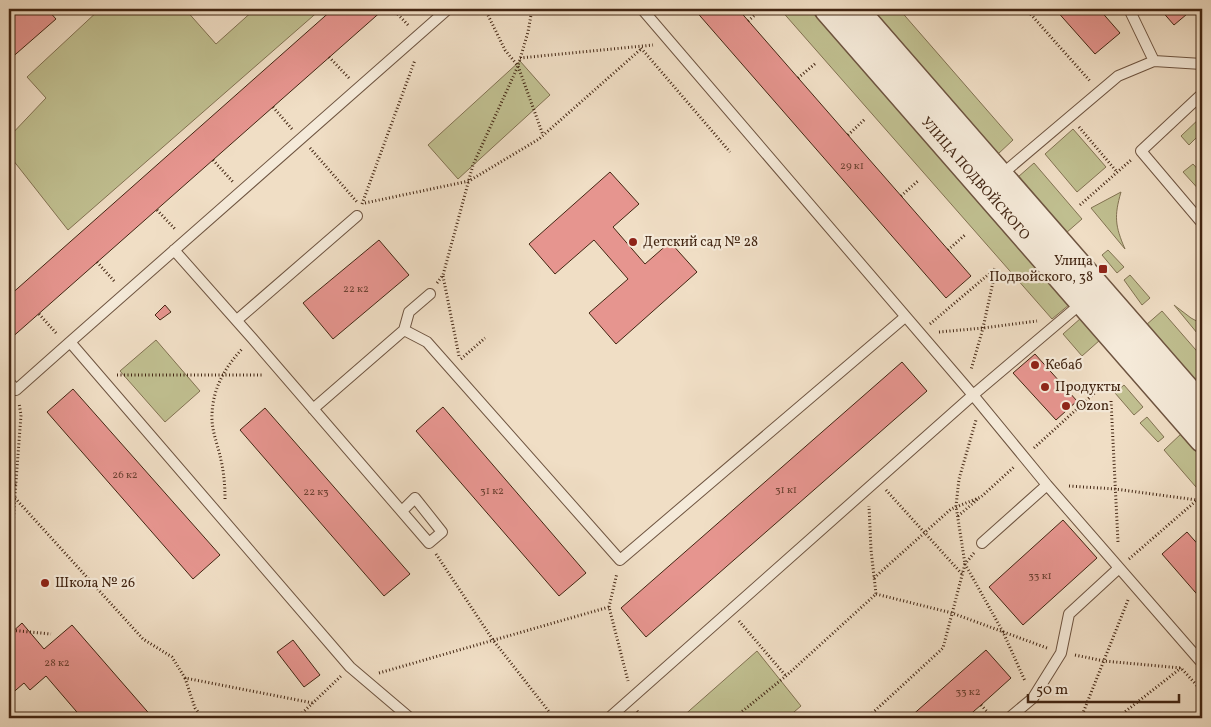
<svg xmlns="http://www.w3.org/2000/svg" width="1211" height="727" viewBox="0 0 1211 727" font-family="Vollkorn,serif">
<rect width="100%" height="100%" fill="#f0dec5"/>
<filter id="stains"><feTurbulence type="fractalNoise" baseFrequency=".004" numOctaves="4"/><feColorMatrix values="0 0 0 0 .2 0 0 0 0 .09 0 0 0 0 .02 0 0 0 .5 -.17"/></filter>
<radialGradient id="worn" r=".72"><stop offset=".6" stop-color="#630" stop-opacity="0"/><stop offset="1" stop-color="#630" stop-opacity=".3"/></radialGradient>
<path fill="#c0bf90" stroke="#827252" d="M100 9H185L216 44 255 9H321L68 230 9 155V137L46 98 27 77Z
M780 9H811L1070 304 1052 319Z
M870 9H899L1013 140 998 154Z
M520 61 550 95 458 179 428 145Z
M1202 116V132L1189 145 1181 136Z
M1073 129 1106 167 1077 192 1045 154Z
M1034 163 1082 219 1066 233 1018 177Z
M1193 164 1202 174V193L1183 172Z
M1121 192C1114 216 1115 226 1125 249L1091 208Z
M1108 250 1124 267 1117 273 1102 255Z
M1130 275 1150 298 1142 305 1124 280Z
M1174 305 1191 318 1202 324V339Z
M1162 311 1202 357V389L1146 325Z
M1081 318 1100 340 1082 356 1063 334Z
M156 340 200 391 165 422 120 371Z
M1124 385 1143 407 1134 415 1115 393Z
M1147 417 1164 437 1158 442 1140 423Z
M1182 433 1202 457V494L1164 450Z
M757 651 801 706 787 718H681Z"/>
<path fill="#e6958f" stroke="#432613" d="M9 9H47L56 19 9 60Z
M333 9H384L9 340V296Z
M694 9H738L971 276 946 298Z
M1055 9H1099L1120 33 1095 54Z
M1160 9H1193L1174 25Z
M610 172 639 204 613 227 645 264 670 242 697 272 616 344 589 313 628 279 594 240 555 274 529 244Z
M379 240 409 275 333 339 303 303Z
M165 305 171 312 160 320 155 315Z
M1035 354 1077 401 1056 420 1013 373Z
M902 362 927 391 646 637 621 608Z
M73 389 220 555 193 579 47 412Z
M443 407 586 573 559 596 416 431Z
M265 408 410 574 384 596 240 430Z
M1063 520 1097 558 1023 625 989 587Z
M1187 532 1202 549V600L1162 554Z
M22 623 44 649 72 625 153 718H82L46 676 30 690 24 683 9 696V635Z
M293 640 320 675 304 687 277 652Z
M986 650 1011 678 981 705 966 718H909Z"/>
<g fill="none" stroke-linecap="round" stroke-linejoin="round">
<defs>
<path id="service" d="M642 9 973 395 1047 485 1202 663
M1129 9 1154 61
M1202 94 1141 151 1202 223
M1001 175 1118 76 1154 61 1202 64
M174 250 252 338 429 543 442 532 415 498 402 511
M237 320 357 216
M404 330 427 342 620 560 905 317
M9 382 16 390 70 342
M313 409 404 330 409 312 430 294
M982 543 1047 485
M410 718 350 667 70 342 448 9
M609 718 973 395 1084 301
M1009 718 1033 698 1061 653 1069 614 1119 568"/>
<path id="tertiary" d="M827 9 1202 439
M855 9 1202 407"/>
</defs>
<use href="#service" stroke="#6e5440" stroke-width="12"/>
<use href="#tertiary" stroke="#6e5440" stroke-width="28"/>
<path stroke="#432613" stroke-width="3" stroke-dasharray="1 2.5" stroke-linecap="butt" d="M393 9 408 25
M485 9 505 50 518 66 543 135
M1026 9 1090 81
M748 21 762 9
M641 48 730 152
M329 57 349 78
M520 58 653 45
M798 78 816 63
M273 107 292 129
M1079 127 1117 172
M848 135 865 119
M310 148 357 202
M213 160 233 182
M901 196 919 180
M365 203 469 181 539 139 641 49
M362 204 415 60
M1080 205 1131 160
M157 210 175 229
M948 250 966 234
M97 262 115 282
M443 276 459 356
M437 283 443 275 473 165 518 66 528 32 532 9
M39 314 57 334
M930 324 996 268 983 328 971 370
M939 332 983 328 1037 321
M461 359 485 338
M117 375H263
M1111 401 1118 542
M1034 448 1100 388
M9 481 16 485
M1069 486 1115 489 1197 500
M886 490 962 574
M15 498 143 639 172 657 185 678 313 703
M225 499C225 486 224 473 221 460 218 445 211 430 212 414 213 387 226 366 243 348
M958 516 978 499
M974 553 965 564 1003 632 1025 681
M436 554 493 640 554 718
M1129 559 1197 500
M874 578 951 509 981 497 1015 466
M876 594 952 613 1047 648
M609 607 617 573
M9 619 14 508 21 415 19 403
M739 621 786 676
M9 630 51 634
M1075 655 1104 661 1181 668 1202 691
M379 673 609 607 628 681
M185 678 195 708 203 718
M981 705 993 718
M637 711 643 718
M297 718 341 676
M734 718 786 676 876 594 871 550 869 506
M867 718 943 648 965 564 956 506 959 479 976 420
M1081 718 1128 600
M1117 718 1181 668"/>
<use href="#service" stroke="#f5ead9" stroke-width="10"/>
<use href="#tertiary" stroke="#f5ead9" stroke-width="25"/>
</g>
<g fill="#8f2418" stroke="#f5ead9" stroke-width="2">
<circle cx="633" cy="242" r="5"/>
<rect x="1098" y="264" width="10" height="10" rx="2.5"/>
<circle cx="1035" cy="365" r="5"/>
<circle cx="1045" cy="387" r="5"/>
<circle cx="1066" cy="406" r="5"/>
<circle cx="45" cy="583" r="5"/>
</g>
<g text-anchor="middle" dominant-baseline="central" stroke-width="4.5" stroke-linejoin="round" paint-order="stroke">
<g font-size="11" fill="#6c4232">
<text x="852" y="166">29 к1</text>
<text x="356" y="289">22 к2</text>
<text x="125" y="475">26 к2</text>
<text x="786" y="490">31 к1</text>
<text x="492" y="491">31 к2</text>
<text x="316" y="492">22 к3</text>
<text x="1040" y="576">33 к1</text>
<text x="57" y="663">28 к2</text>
<text x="968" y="692">33 к2</text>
</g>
<g font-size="14" fill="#432613" stroke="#f5ead9">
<text transform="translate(975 179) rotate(49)">УЛИЦА ПОДВОЙСКОГО</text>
</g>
<g font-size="14" fill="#432613" stroke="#f5ead9" text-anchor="start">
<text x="643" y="242">Детский сад № 28</text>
<text x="1093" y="261" text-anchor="end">Улица<tspan x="1093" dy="16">Подвойского, 38</tspan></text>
<text x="1045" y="365">Кебаб</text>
<text x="1055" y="387">Продукты</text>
<text x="1076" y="406">Ozon</text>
<text x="55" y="583">Школа № 26</text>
</g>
</g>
<rect width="1211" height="727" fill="none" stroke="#f0dec5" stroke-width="30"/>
<rect x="10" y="10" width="1191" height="707" fill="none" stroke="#432613" stroke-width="2.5"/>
<rect x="15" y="15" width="1181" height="697" fill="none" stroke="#432613"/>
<path d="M1028 694v8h151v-8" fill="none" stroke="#432613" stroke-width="2.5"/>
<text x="1036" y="694" font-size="15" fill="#432613" stroke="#f5ead9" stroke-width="4" paint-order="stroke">50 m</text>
<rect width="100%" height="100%" filter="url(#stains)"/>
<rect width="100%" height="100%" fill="url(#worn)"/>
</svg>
